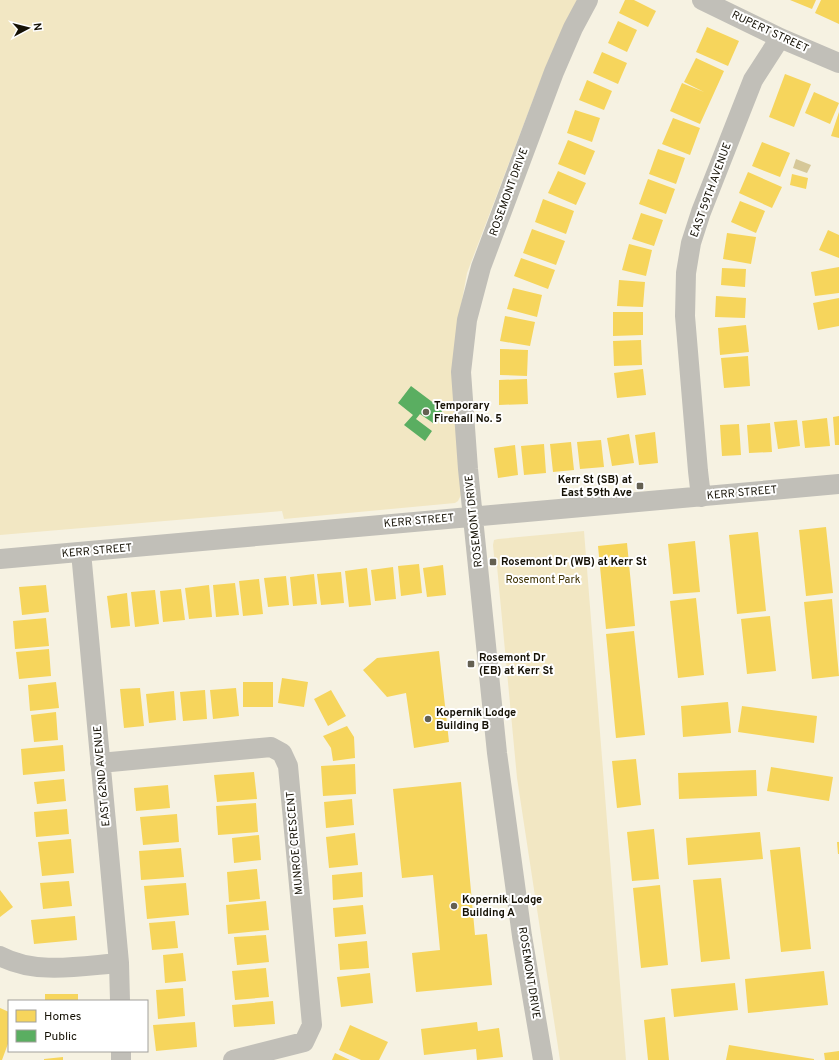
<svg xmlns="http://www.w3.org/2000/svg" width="839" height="1060" viewBox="0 0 839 1060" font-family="Overpass,sans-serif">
<rect width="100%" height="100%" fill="#f6f2e2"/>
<path fill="#f2e7c3" d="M0 0H577L541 79 467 273 457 328 462 493 458 501 455 503 284 519 282 511 0 535Z
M584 531 626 1060H560L517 778 497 566H495L493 545 494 540 498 539Z"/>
<path fill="#d6c898" d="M796 159 811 165 807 173 793 168Z"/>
<path fill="#f6d55c" d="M625 0H634L656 11 648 27 619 13Z
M790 0H816L812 9Z
M821 0H839V24L815 13Z
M618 21 637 30 627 52 608 43Z
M707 27 739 41 728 66 696 52Z
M602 52 627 63 618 84 593 73Z
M696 58 724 71 700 124 670 111 682 83 704 92 684 82Z
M785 74 811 84 794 127 769 117Z
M587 80 612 91 604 110 579 100Z
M814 92 839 103 830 124 805 113Z
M575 110 600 118 592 142 567 133Z
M839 112V138L831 136Z
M673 118 700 128 690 155 662 144Z
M568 140 595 151 585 175 558 164Z
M762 142 790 153 780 177 752 166Z
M658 149 685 158 676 184 649 174Z
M558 171 586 183 576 205 548 193Z
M748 172 782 187 772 208 739 193Z
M792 174 808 178 806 189 790 185Z
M648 179 675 189 666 214 639 204Z
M543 199 574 211 566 234 535 222Z
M740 201 765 211 756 233 731 222Z
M641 213 663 220 654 246 632 239Z
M532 229 565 241 556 265 523 253Z
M828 230 839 235V258L819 250Z
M727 233 756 237 751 264 723 259Z
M629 244 652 250 646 276 622 270Z
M521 258 555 270 548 289 514 276Z
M839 267V293L815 296 811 272Z
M722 268 746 269 745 287 721 285Z
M619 280 645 282 643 307 617 306Z
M513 288 542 295 537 317 507 309Z
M716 296 746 298 745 318 715 317Z
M839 298V326L818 330 813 303Z
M613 312H643V335L613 336Z
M505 316 535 322 530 346 500 341Z
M746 325 749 352 720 355 718 328Z
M641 340 642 365 614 366 613 341Z
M500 349 528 350 527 376 500 375Z
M748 356 750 386 724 388 721 358Z
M643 369 646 395 617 398 614 373Z
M527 379 528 404 499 405V380Z
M839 416V445H835L833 417Z
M827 418 830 446 805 448 802 421Z
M797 420 800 446 778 449 774 422Z
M770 423 772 452 749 453 747 425Z
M739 424 741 455 722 456 720 425Z
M655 432 658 463 639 465 635 435Z
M629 434 634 463 612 466 607 438Z
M601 440 604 467 580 469 577 442Z
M571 442 574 470 553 472 550 444Z
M544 444 546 473 524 475 521 446Z
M515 445 518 475 498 478 494 448Z
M826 527 833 593 806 596 799 530Z
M758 532 766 611 737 614 729 535Z
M695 541 700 592 673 594 668 544Z
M627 543 635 626 606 629 598 546Z
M419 564 422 593 401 596 398 566Z
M443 565 446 595 427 597 423 568Z
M393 567 396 599 375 601 371 570Z
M367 568 371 605 349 607 345 571Z
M341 572 344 603 321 605 317 574Z
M314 574 317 604 293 606 290 577Z
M286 576 289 605 268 607 264 578Z
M259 579 263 614 243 616 239 581Z
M235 583 239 615 216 617 213 585Z
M46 585 49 612 22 615 19 587Z
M209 585 212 617 189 619 185 588Z
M181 589 185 620 163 622 160 591Z
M155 590 159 624 135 627 131 592Z
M127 593 130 626 111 628 107 596Z
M696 598 704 675 678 678 670 601Z
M832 599 839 676 812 679 804 602Z
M770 616 776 671 747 674 741 619Z
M46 618 49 646 15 649 13 621Z
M634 631 645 735 616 738 606 634Z
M49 649 51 676 19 679 16 652Z
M439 651 449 742 414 748 406 693 387 697 363 670 377 658Z
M282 678 308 682 304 707 278 703Z
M56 682 59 708 30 711 28 685Z
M243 682H273V707H243Z
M140 688 144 726 124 728 120 689Z
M236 688 239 716 213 719 210 690Z
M205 690 207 719 183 721 180 692Z
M331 690 346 716 328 726 314 699Z
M174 691 176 720 149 723 146 694Z
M728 702 731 733 683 737 681 706Z
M742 706 817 716 814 743 738 732Z
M56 712 58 740 34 742 31 715Z
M347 726 354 737 355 758 333 761 331 748 323 736Z
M63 745 65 771 23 775 21 749Z
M636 759 641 805 617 808 612 761Z
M355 764 356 794 323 796 321 766Z
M771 767 833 777 829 801 767 791Z
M756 770 757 796 679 799 678 773Z
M254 772 257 799 217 802 214 775Z
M64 779 66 801 37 804 34 782Z
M461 782 475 935 487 934 492 985 416 992 412 953 440 950 433 875 402 878 393 789Z
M168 785 170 808 136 811 134 788Z
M352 799 354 825 326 828 324 802Z
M256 803 258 832 218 835 216 806Z
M67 809 69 834 36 837 34 812Z
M177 814 179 842 143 845 140 817Z
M654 829 659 879 632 881 627 832Z
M760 832 763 859 688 865 686 838Z
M355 833 358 865 329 868 326 837Z
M259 835 261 860 234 863 232 838Z
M71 839 74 873 42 876 38 842Z
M837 842H839V854H838Z
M800 847 811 949 781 952 770 850Z
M181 848 184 877 141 880 139 851Z
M257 869 260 899 229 902 227 872Z
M362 872 363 897 333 900 332 875Z
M721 878 730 959 701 962 693 880Z
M69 881 72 906 43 909 40 883Z
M186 883 189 915 147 919 144 886Z
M660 885 668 965 641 968 633 888Z
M0 890 13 907 0 917Z
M266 901 269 930 228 934 226 905Z
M363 905 366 934 335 937 333 908Z
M75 916 77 940 34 944 31 920Z
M175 921 178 948 152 950 149 923Z
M266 935 269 962 237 965 234 937Z
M367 941 369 968 340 970 338 944Z
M183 953 186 981 165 983 163 955Z
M266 968 269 997 235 1000 232 971Z
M824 971 828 1005 748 1013 745 979Z
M370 973 373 1003 341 1007 337 977Z
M735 983 738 1010 674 1017 671 989Z
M183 988 185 1016 158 1019 156 990Z
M45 994H78V1001H45Z
M273 1001 275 1024 234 1027 232 1005Z
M0 1008 9 1012V1041L2 1060H0Z
M665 1017 669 1060H648L644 1020Z
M195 1022 197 1047 156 1051 153 1025Z
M477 1022 478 1031 499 1028 503 1057 477 1060 476 1049 424 1055 421 1029Z
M350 1025 388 1042 379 1060H361L339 1050Z
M729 1045 814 1059V1060H726Z
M839 1051V1060H825L824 1053Z
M335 1053 350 1060H332Z
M63 1057V1060H44V1059Z"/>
<path fill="#5aae61" d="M411 386 443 410 433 423 420 414 416 419 432 431 425 441 404 425 413 415 398 403Z"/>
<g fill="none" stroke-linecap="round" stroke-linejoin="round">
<path stroke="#c1bfb8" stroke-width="20" d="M702 0 780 38 839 63
M701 497 698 471 685 316 686 273 691 243 701 212 753 80 780 38
M81 552 119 963 120 1001
M0 559 839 484
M100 763 271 747 282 753 288 766 312 1025 304 1042 233 1060
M0 956C36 975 80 966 119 963
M121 1051V1060
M543 1060 522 936 497 753 468 469 461 372 467 320 481 267 554 72 573 28 588 0"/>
</g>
<g fill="#646052" stroke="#fff" stroke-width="1.5">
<circle cx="426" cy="412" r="4"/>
<rect x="636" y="482" width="8" height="8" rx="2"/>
<rect x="489" y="558" width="8" height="8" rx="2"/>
<rect x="467" y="660" width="8" height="8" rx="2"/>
<circle cx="428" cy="719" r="4"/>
<circle cx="454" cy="906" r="4"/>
</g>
<g text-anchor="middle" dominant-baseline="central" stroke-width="4" stroke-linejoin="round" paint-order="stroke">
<g font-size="11" fill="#151105" stroke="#fff">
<text transform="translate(770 32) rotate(25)">RUPERT STREET</text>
<text transform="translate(711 190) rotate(-70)">EAST 59TH AVENUE</text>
<text transform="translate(509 192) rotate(-70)">ROSEMONT DRIVE</text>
<text transform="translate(742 493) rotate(-5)">KERR STREET</text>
<text transform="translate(419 521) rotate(-5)">KERR STREET</text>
<text transform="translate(474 521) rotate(-96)">ROSEMONT DRIVE</text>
<text transform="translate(97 551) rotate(-5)">KERR STREET</text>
<text transform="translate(102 776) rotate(-95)">EAST 62ND AVENUE</text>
<text transform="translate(295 843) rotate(-95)">MUNROE CRESCENT</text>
<text transform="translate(529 973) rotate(81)">ROSEMONT DRIVE</text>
</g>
<g font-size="11" font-weight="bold" fill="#151105" stroke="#fff" text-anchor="start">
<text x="434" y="406">Temporary<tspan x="434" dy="13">Firehall No. 5</tspan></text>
<text x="632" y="480" text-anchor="end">Kerr St (SB) at<tspan x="632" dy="13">East 59th Ave</tspan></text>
<text x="501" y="562">Rosemont Dr (WB) at Kerr St</text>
<text x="479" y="658">Rosemont Dr<tspan x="479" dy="13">(EB) at Kerr St</tspan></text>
<text x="436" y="713">Kopernik Lodge<tspan x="436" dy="13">Building B</tspan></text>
<text x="462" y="900">Kopernik Lodge<tspan x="462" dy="13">Building A</tspan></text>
</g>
<g font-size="11" fill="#3e3100" stroke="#fff">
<text x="543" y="580">Rosemont Park</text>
</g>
</g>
<rect x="8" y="1000" width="140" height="52" fill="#ffffff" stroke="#a1a09b"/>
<rect x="16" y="1010" width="20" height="12" fill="#f6d55c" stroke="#a1a09b"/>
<text x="44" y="1020" font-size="12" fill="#151105">Homes</text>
<rect x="16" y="1030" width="20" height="12" fill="#5aae61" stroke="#a1a09b"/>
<text x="44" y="1040" font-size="12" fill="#151105">Public</text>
<g transform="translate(28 28) rotate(83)" stroke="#ffffff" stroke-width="3" paint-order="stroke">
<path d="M0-3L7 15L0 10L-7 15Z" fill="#151105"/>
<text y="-6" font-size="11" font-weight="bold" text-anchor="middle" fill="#151105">N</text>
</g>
</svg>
